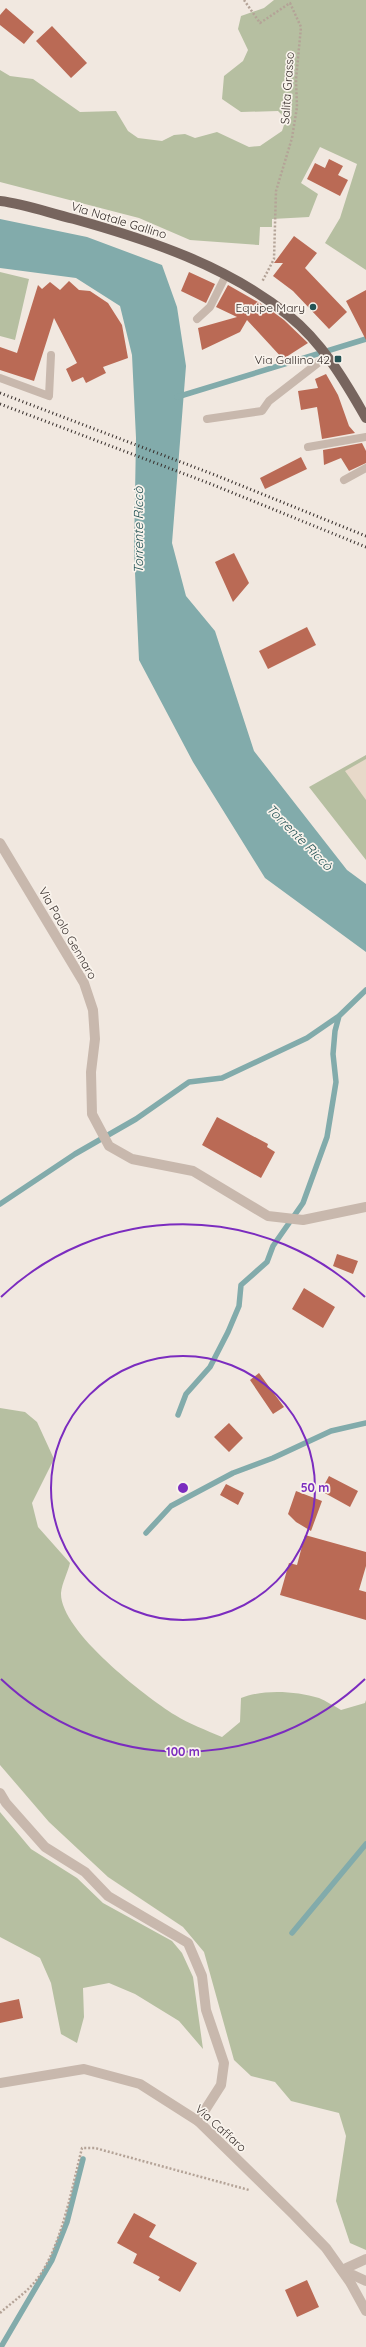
<svg xmlns="http://www.w3.org/2000/svg" width="366" height="2347" viewBox="0 0 366 2347" font-family="Quicksand,sans-serif">
<rect width="100%" height="100%" fill="#f1e8e0"/>
<path fill="#b6bfa1" d="M274 0H366V270L325 243 340 218 357 164 320 147 301 183 318 194 309 217 272 219V227H260L259 245 190 240 139 218 0 182V70L10 76 33 79 80 112 116 111 128 131 138 138 162 141 174 135 185 134 195 138 217 132 249 147 260 146 282 131 286 119 278 111 241 112 222 99 224 76 243 61 248 50 238 29 241 16 264 8Z
M0 272 29 279 15 340 0 336Z
M366 755V860L309 787Z
M0 1408 25 1412 37 1422 54 1459 32 1503 38 1527 70 1563C68 1572 62 1583 61 1593 60 1631 145 1696 175 1715 189 1724 206 1730 222 1737L240 1722 241 1698C264 1689 295 1691 319 1698 326 1701 334 1706 341 1710L365 1703 366 1700V2250L350 2243 336 2201 346 2136 339 2113 291 2101 275 2082 251 2076 234 2060 204 1952 183 1927 108 1877 49 1822 0 1765Z
M0 1812 31 1849 77 1878 103 1903 172 1941 182 1953 193 1977 203 2049 179 2021 135 1994 109 1983 83 1988 84 2017 77 2043 61 2034 51 1983 40 1958 0 1937Z"/>
<path fill="#e7d9c9" d="M366 759V800L345 771Z"/>
<path fill="#82abab" d="M0 219 87 237 162 265 177 307 186 366 172 543 186 596 215 631 254 751 347 870 366 884V952L265 878 193 762 139 660 134 551 136 438 132 355 120 306 76 278 0 268Z"/>
<g fill="none" stroke-linecap="round" stroke-linejoin="round">
<path stroke="#82abab" stroke-width="5.5" d="M177 397 366 339
M0 1204 75 1154 136 1119 189 1082 222 1078 307 1038 339 1016 366 990
M178 1415 186 1394 210 1367 228 1332 239 1306 241 1285 267 1262 273 1246 303 1203 327 1137 336 1082 333 1054 335 1031 339 1016
M146 1533 171 1506 233 1473 273 1458 331 1431 366 1423
M292 1933 366 1844
M1 2347 52 2260 67 2222 83 2159"/>
</g>
<path fill="#ba6a55" d="M6 8 34 32 24 44 0 25V15Z
M52 26 87 63 71 78 36 41Z
M329 159 343 166 338 175 348 180 340 196 307 179 315 163 325 168Z
M294 236 317 253 305 268 347 312 329 329 293 291 273 276 283 263H274Z
M189 272 215 284 206 303 181 291Z
M69 281 79 290 90 291 108 303 122 325 128 358 103 367 106 373 86 383 83 377 72 382 66 369 77 363 54 318 34 381 0 370V347L17 353 38 285 42 289 50 282 60 290Z
M228 285 265 306 284 320 308 343 283 359 247 320 240 332 202 350 198 328 237 317 216 307Z
M366 290V340L346 301Z
M326 374 338 395 349 426 355 433 322 439 317 407 301 410 298 391 318 388 315 379Z
M362 443 366 451V463L349 471 341 458 324 465 323 450Z
M301 457 307 469 265 489 260 478Z
M234 553 249 583 233 602 215 562Z
M307 627 316 645 268 669 259 651Z
M217 1117 268 1144 267 1147 275 1152 261 1178 202 1145Z
M337 1254 358 1261 353 1274 333 1266Z
M304 1288 335 1307 323 1328 292 1309Z
M259 1373 284 1407 273 1414 250 1380Z
M229 1423 243 1438 229 1452 214 1437Z
M329 1476 358 1491 350 1507 321 1491Z
M226 1484 244 1493 238 1505 220 1495Z
M296 1491 322 1501 311 1531 296 1522 288 1514Z
M305 1535 366 1552V1566L359 1590 366 1592V1620L280 1595 289 1563 297 1565Z
M19 1999 23 2018 0 2023V2003Z
M134 2213 156 2225 149 2237 197 2263 180 2292 158 2280 160 2277 133 2263 137 2254 117 2243Z
M307 2280 319 2307 297 2317 285 2290Z"/>
<g fill="none" stroke-linecap="round" stroke-linejoin="round">
<path stroke="#b4a397" stroke-width="2.5" stroke-dasharray="2 2" stroke-linecap="butt" d="M244 0 260 23 290 3 301 27 296 79 297 107 292 138 276 191 274 259 262 282
M0 2313C11 2303 23 2295 32 2285 60 2256 72 2187 82 2148H95L249 2190"/>
<path stroke="#c8b8ad" stroke-width="8" d="M197 319 210 307 226 275
M0 378 49 396 51 355
M207 419 262 411 269 401 327 356
M308 447 366 437
M344 480 366 468"/>
<path stroke="#c8b8ad" stroke-width="10" d="M0 843 84 983 93 1010 95 1039 91 1072 92 1114 109 1146 132 1159 193 1171 268 1216 303 1220 366 1207
M0 1793 6 1803 45 1847 85 1872 108 1896 188 1943 202 1976 206 2010 224 2063 221 2085 198 2121
M342 2270 366 2259
M342 2270 366 2281"/>
<path stroke="#c8b8ad" stroke-width="10" d="M0 2083 84 2069 140 2084 198 2121 294 2215 326 2248 350 2282 366 2311"/>
<path stroke="#77655e" stroke-width="10" d="M0 201C25 204 49 213 74 219 149 240 226 265 288 315 322 342 345 381 366 418"/>
<path stroke="#372e2b" stroke-width="3" stroke-dasharray="1 3" stroke-linecap="butt" d="M0 393 215 475 366 536
M0 404 211 484 366 547"/>
</g>
<g fill="none" stroke="#7b2cbf" stroke-width="2">
<circle cx="183" cy="1488" r="132"/>
<path d="M365 1679A264 264 0 0 1 1 1679M1 1297A264 264 0 0 1 365 1297"/>
</g>
<g fill="#245355" stroke="#f9f3ec" stroke-width="1.5">
<circle cx="313" cy="307" r="4"/>
<rect x="334" y="355" width="8" height="8" rx="2"/>
</g>
<g text-anchor="middle" dominant-baseline="central" stroke-width="3.5" stroke-linejoin="round" paint-order="stroke">
<g font-size="12" fill="#372e2b" stroke="#f9f3ec">
<text transform="translate(287 88) rotate(-86)">Salita Grasso</text>
<text transform="translate(119 220) rotate(17)">Via Natale Gallino</text>
<text transform="translate(68 933) rotate(60)">Via Paolo Gennaro</text>
<text transform="translate(221 2128) rotate(42)">Via Caffaro</text>
</g>
<g font-size="12" fill="#372e2b" stroke="#f9f3ec" text-anchor="end">
<text x="305" y="307">Equipe Mary</text>
<text x="330" y="359">Via Gallino 42</text>
</g>
<g font-size="13" font-style="italic" fill="#245355" stroke="#f9f3ec">
<text transform="translate(138 530) rotate(-90)">Torrente Riccò</text>
<text transform="translate(300 837) rotate(45)">Torrente Riccò</text>
</g>
</g>
<circle cx="183" cy="1488" r="6" fill="#7b2cbf" stroke="#f9f3ec" stroke-width="2"/>
<g font-size="12" text-anchor="middle" font-weight="bold" fill="#7b2cbf" stroke="#f9f3ec" stroke-width="3.5" stroke-linejoin="round" paint-order="stroke">
<text x="315" y="1492">50 m</text>
<text x="183" y="1756">100 m</text>
</g>
</svg>
